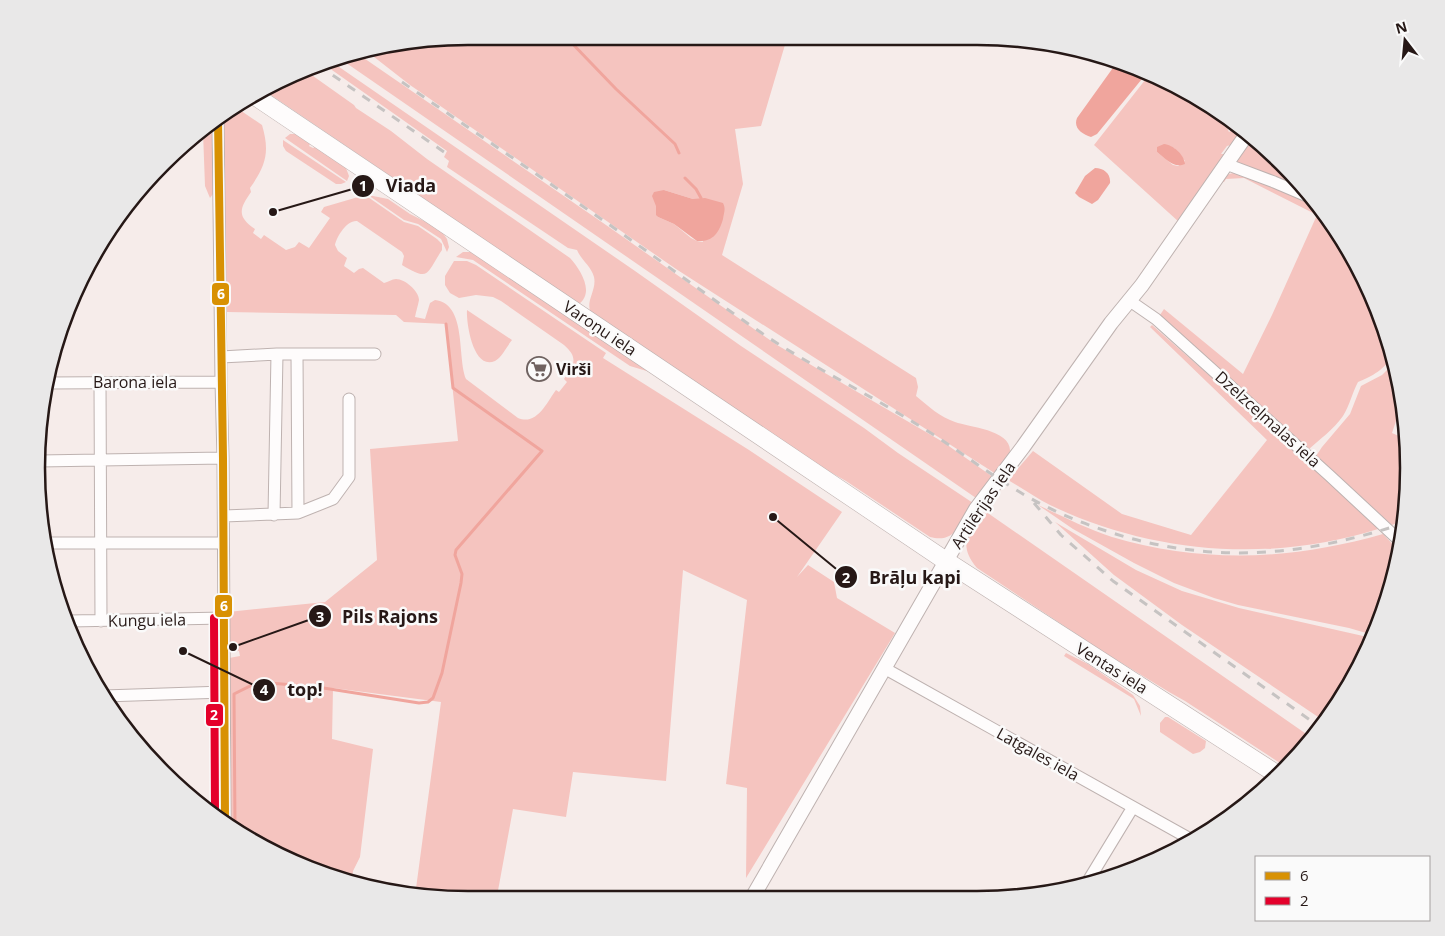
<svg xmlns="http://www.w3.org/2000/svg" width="1445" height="936" viewBox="0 0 1445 936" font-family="'Open Sans',sans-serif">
<rect width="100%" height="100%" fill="#f6ecea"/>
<path fill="#f5c4bf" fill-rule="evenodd" d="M468 36 787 38 761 126 735 129 743 184 722 255 916 378 918 387 916 396C928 406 940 417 955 422 969 427 1011 430 1010 451 1009 458 1000 468 996 474L676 269 410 85 369 53ZM664 190 693 199 703 242 697 241 691 238 674 224 658 217 656 213V206Z
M358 54 606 225 777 345 943 442 993 477 979 496 976 498 339 58Z
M329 60 635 271 741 346 864 428 898 453 973 503C961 522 956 544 930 537L846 481 816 464 591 313C585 301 597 290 594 277 591 266 581 260 577 250L568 248 447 167 449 161 444 157 447 151 322 63Z
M306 71 354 105 356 108 391 131 427 159 570 258C580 269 595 292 579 304L265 91Z
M1149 75 1168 81 1222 117 1229 132 1236 127 1241 135 1231 145 1227 146 1221 154H1225L1179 222 1094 145ZM1174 148 1185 161 1178 166 1173 165 1157 152Z
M234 106 262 125C270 152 266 165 250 188L251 192C240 208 236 216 255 229L253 233 261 239 264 235 286 250 295 247 299 242 309 248 330 218 321 212 324 207 365 195 404 222 418 226 437 239 442 244V250C426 274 430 282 402 265L404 256 402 252 357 221C347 220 337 236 335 245L338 251 347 258 344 266 354 273 359 269 363 268 384 283C388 282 392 279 396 279 405 279 419 291 419 300 418 306 416 311 415 317L425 319 430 303 435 300C467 304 457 356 466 379L518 418C537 426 547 402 556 390L559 392 567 382 564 379C574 365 579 358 564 345L501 301 493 297 476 295 459 298 450 293 445 285V276L454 261H467L476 265 606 353 603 358 749 450 842 512 797 577 808 565 834 582 837 598 895 633 746 878 747 788 726 784 747 600 683 570 666 781 573 772 566 817 513 809 497 896H415L441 702 333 688 332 739 373 749 360 857 353 871 352 880 303 867 231 822 229 658 240 656 239 651 229 652 228 612 325 602 377 560 370 449 458 441 446 324 404 322 396 315 227 312 223 114Z
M214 122 213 194 210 198 205 186 203 132Z
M290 134H296L310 144 309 146 313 148 315 147 346 168 349 176 347 181 285 138Z
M1251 136 1261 143 1308 193 1240 164 1237 161V157Z
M283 140 346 182 341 184H336L286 151 283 146Z
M1233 173 1248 177 1322 209 1364 277 1394 356C1382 370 1375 375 1358 382 1352 393 1350 405 1343 416 1333 430 1320 439 1308 450L1160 315 1164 309 1243 374 1272 315 1317 215 1244 178 1226 179 1224 182H1220L1226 175Z
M368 195 388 199 410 214 440 229 447 239 449 247 447 252 441 239 418 224 404 220Z
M463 252H473L650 372 630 366 473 260 456 257Z
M467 310 512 340C507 346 502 357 495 361 473 371 466 322 467 310Z
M1152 325 1295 451 1378 529C1270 563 1152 554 1050 505 1036 498 1022 488 1008 480L1033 451 1122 514 1191 535 1267 440 1150 327Z
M1395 362 1402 407 1400 409 1392 433 1408 440 1405 520 1392 525 1316 456 1322 447 1350 414 1361 386 1382 375Z
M1038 505C1062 516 1087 529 1112 537 1204 564 1291 560 1383 534L1399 551 1386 607 1373 635 1349 628 1238 605 1214 598 1174 583 1134 563 1073 529Z
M982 509 1312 738 1302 752 1286 767 1185 701 1169 692 1102 651 977 568C957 545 969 531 982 509Z
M1055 522 1136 570 1182 591 1239 608 1372 638 1351 684 1324 721 1182 625 1114 575Z
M1066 653 1088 664 1133 695 1140 706 1141 716 1134 699 1064 656Z
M1165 717H1168L1206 741 1205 748 1200 752 1193 754 1160 732V723Z"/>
<path fill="#f0a59d" d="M1115 65 1146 74 1097 134 1091 137C1082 134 1073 128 1077 118Z
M1164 144C1173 145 1184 154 1185 164 1174 169 1166 159 1157 152V147Z
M1095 168C1104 168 1111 174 1110 183L1098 200 1092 204 1079 197 1075 193 1085 176Z
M664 190 693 199 705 198 723 203C726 209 724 212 723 219 719 233 713 242 697 241L674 224 658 217 656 215V206L652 196 654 192Z"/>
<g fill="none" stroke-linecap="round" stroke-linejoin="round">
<path stroke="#f0a59d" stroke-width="3" d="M566 37 616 89 675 144 679 153
M685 178 696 189 701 198
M235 825 234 694 258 682 317 687 419 703 428 702 433 698 442 673 461 583 462 574 455 555 456 550 542 451 453 388 446 324"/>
<defs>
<path id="minor" d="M218 119 221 382 223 458 225 819
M1226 164 1274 182 1314 199
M1130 301 1156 319 1330 476 1401 542
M297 354 298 513
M221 357 277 354H375
M100 382 101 621
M48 383 221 382
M39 461 223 458
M274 515 277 354
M224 516 298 513 333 499 349 477V399
M47 543H223
M70 621 224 618
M884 668 1192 840
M104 696 224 692
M1085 886 1133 807"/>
<path id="tertiary" d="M752 898 976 509 1023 447 1111 323 1142 285 1247 134"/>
<path id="trunk" d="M255 96 946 561 1278 775"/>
</defs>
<use href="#minor" stroke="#beb2b0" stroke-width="13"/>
<use href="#tertiary" stroke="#beb2b0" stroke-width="16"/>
<use href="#trunk" stroke="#beb2b0" stroke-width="19"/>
<use href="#minor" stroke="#fefcfc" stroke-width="11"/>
<use href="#tertiary" stroke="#fefcfc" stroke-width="14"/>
<use href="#trunk" stroke="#fefcfc" stroke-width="18"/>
<path stroke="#c6c3c2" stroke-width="3" stroke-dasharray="9 9" stroke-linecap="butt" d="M318 65 444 152
M402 82C476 133 550 183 624 235 672 269 720 305 769 338 815 368 866 393 913 422 952 445 988 474 1028 497 1060 515 1094 528 1129 538 1227 564 1310 554 1405 523
M1034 503 1061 535 1113 581 1320 727"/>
<defs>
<path id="bus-1" d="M218 119 223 458 225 819"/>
<path id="bus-2" d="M214 618 215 812"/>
</defs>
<use href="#bus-1" stroke="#fafafa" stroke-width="11"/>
<use href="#bus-2" stroke="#fafafa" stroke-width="11"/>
<use href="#bus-1" stroke="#d89103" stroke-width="8"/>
<use href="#bus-2" stroke="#e4002b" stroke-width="8"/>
</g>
<defs>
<symbol id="supermarket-ring" viewBox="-11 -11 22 22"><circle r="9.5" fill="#fafafa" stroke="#6f6260" stroke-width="1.5"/><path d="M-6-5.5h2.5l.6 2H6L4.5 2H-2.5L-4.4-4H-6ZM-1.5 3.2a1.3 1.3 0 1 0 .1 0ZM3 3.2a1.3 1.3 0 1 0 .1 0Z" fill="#6f6260"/></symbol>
</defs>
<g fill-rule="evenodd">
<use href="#supermarket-ring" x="525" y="355" width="28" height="28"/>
</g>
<g text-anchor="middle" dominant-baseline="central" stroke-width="5" stroke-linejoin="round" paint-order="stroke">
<g font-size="16" fill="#261816" stroke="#fafafa">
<text transform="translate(600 328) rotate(34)">Varoņu iela</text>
<text x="135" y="382">Barona iela</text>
<text transform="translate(1268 419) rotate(42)">Dzelzceļmalas iela</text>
<text transform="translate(983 505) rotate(-56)">Artilērijas iela</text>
<text transform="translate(147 620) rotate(-1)">Kungu iela</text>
<text transform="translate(1112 668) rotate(32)">Ventas iela</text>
<text transform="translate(1038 754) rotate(29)">Latgales iela</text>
</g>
<g font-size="16" font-weight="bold" fill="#261816" stroke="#fafafa" text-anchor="start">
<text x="556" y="369">Virši</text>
</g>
</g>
<path d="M0 0H1445V936H0ZM468 45H977A423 423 0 0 1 1400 468V468A423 423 0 0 1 977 891H468A423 423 0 0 1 45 468V468A423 423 0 0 1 468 45Z" fill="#e9e8e8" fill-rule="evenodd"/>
<path fill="none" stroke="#261816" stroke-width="2.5" d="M468 45H977A423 423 0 0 1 1400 468V468A423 423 0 0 1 977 891H468A423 423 0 0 1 45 468V468A423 423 0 0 1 468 45Z"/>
<path fill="none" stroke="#261816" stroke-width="2" d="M273 212L363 186M773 517L846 577M233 647L320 616M183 651L264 690"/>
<g fill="#261816" stroke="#fafafa" stroke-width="2">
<circle cx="273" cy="212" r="5"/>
<circle cx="773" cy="517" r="5"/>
<circle cx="233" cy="647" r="5"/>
<circle cx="183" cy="651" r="5"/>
<circle cx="363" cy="186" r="12"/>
<circle cx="846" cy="577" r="12"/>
<circle cx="320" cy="616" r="12"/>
<circle cx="264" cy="690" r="12"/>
</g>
<g font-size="15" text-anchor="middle" font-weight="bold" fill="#fff">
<text x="363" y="191">1</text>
<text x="846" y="583">2</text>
<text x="320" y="622">3</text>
<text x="264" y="695">4</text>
</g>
<g font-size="18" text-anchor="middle" font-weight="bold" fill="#261816" stroke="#fafafa" stroke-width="5" stroke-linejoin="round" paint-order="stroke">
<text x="411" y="192">Viada</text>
<text x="915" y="584">Brāļu kapi</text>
<text x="390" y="623">Pils Rajons</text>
<text x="305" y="696">top!</text>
</g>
<g stroke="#fafafa" stroke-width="2">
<rect x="211" y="282" width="19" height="24" rx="5" fill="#d89103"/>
<rect x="214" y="594" width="19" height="24" rx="5" fill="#d89103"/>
<rect x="205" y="703" width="19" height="24" rx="5" fill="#e4002b"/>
</g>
<g font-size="14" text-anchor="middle" font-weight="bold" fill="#fff">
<text x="221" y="299">6</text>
<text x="224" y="611">6</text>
<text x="214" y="720">2</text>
</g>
<rect x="1255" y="856" width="175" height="65" fill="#fafafa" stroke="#a5a09f"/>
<rect x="1265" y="872" width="25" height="8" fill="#d89103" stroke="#a5a09f"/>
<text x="1300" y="881" font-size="15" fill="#261816">6</text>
<rect x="1265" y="897" width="25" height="8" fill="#e4002b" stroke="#a5a09f"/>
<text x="1300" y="906" font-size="15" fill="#261816">2</text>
<g transform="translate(1405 40) rotate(344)" stroke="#fafafa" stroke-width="4" paint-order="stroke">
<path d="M0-4L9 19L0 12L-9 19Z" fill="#261816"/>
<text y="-8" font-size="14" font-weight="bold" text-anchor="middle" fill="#261816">N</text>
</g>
</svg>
